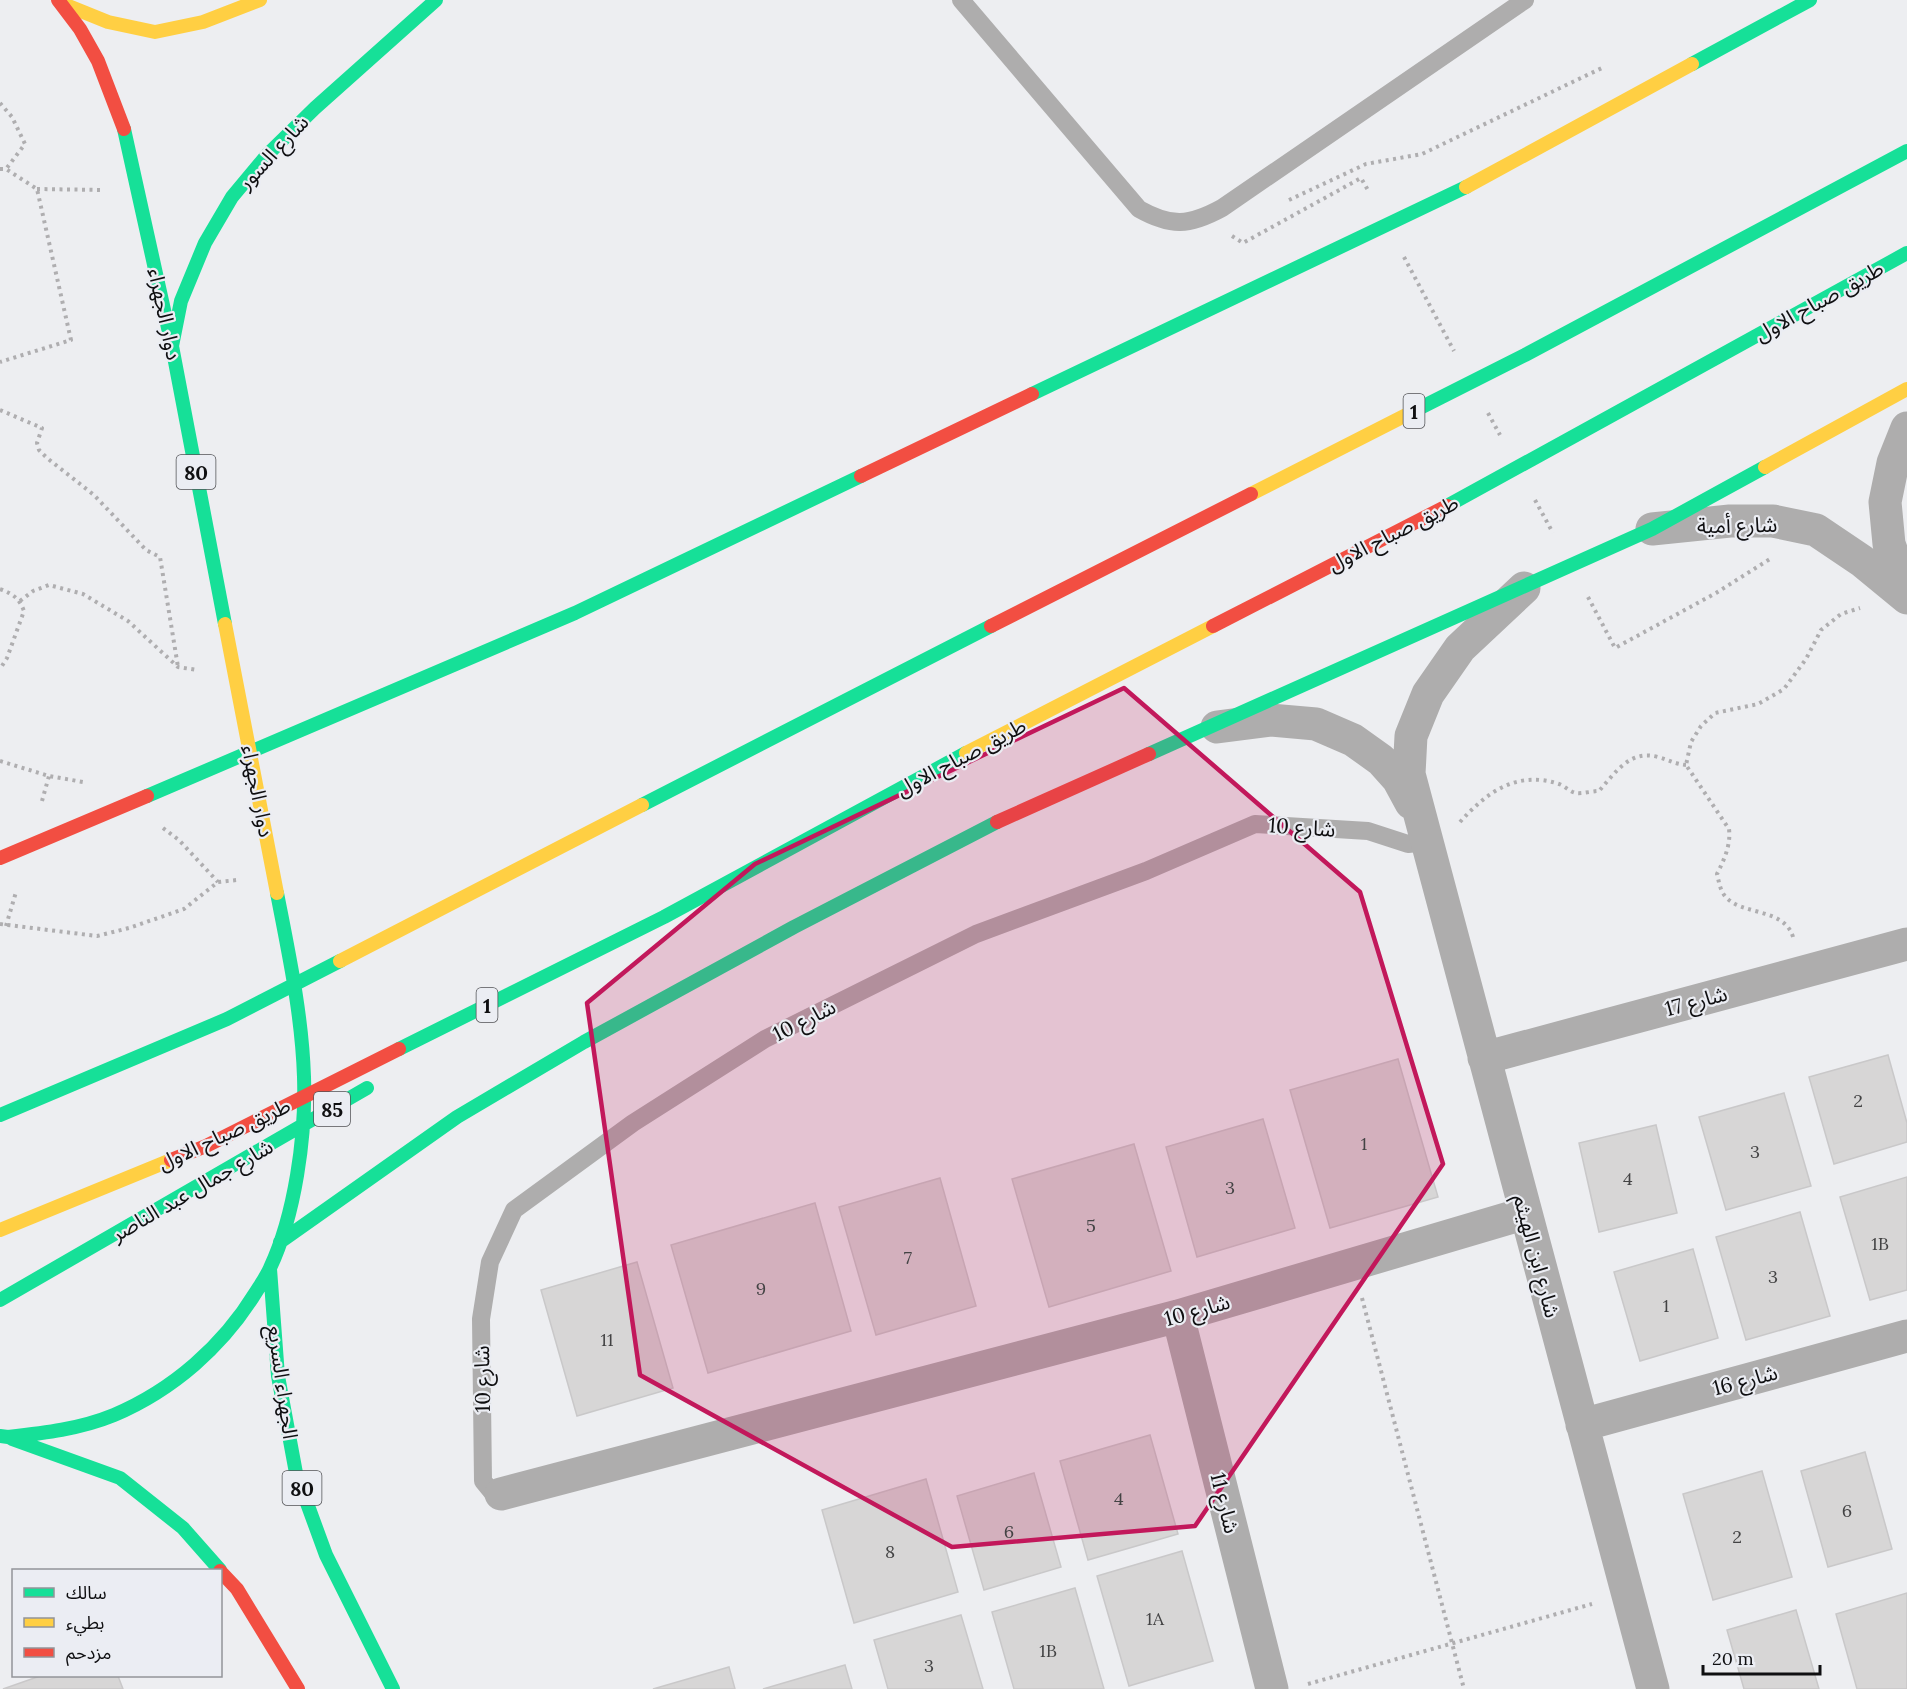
<svg xmlns="http://www.w3.org/2000/svg" width="1907" height="1689" viewBox="0 0 1907 1689" font-family="Lora,'Noto Sans Arabic',serif">
<rect width="100%" height="100%" fill="#edeef1"/>
<path fill="#d7d6d6" stroke="#c9c8c9" stroke-width="1.5" d="M1888 1055 1907 1123V1142L1834 1164 1809 1077Z
M1398 1059 1438 1197 1330 1228 1290 1090Z
M1784 1093 1811 1186 1726 1210 1699 1117Z
M1263 1119 1295 1228 1197 1257 1166 1147Z
M1656 1125 1677 1213 1599 1232 1579 1143Z
M1134 1144 1171 1271 1049 1307 1012 1179Z
M1907 1177V1290L1870 1300 1840 1197Z
M940 1178 976 1306 876 1335 839 1207Z
M815 1203 851 1331 708 1373 671 1245Z
M1800 1212 1830 1316 1746 1340 1716 1237Z
M1693 1249 1718 1338 1640 1361 1614 1272Z
M637 1262 673 1388 577 1416 541 1290Z
M1150 1435 1178 1534 1088 1560 1060 1461Z
M1865 1452 1892 1549 1828 1567 1801 1471Z
M1762 1471 1792 1577 1713 1600 1683 1494Z
M1034 1473 1061 1567 984 1590 957 1496Z
M926 1479 958 1592 854 1623 822 1510Z
M1182 1551 1213 1661 1129 1686 1097 1576Z
M1075 1588 1104 1689H1014L992 1612Z
M1907 1593V1689H1857L1836 1614Z
M1796 1610 1819 1689H1744L1727 1630Z
M961 1615 983 1689H888L874 1640Z
M845 1665 852 1689H763Z
M729 1667 735 1689H653Z
M40 1676H118L123 1689H3Z"/>
<g fill="none" stroke-linecap="round" stroke-linejoin="round">
<path stroke="#afaeb0" stroke-width="4" stroke-dasharray="3 4.5" stroke-linecap="butt" d="M0 103 12 117 25 144 6 169
M0 169H6L37 189 71 340 0 362
M37 189 102 190
M1289 200 1366 164 1422 154 1604 67
M1232 236 1243 243 1361 178 1369 192
M1404 257 1454 351
M0 410 42 428 37 443 39 450 47 458 94 495 146 550 160 557 178 667
M1488 413 1500 435
M1535 500 1553 533
M0 589C13 594 19 598 24 611L7 658 0 669
M1588 597 1615 648 1716 593 1770 559
M20 601 33 591 49 585 83 594 128 621 178 667 197 670
M0 761 49 776 83 782
M42 801 49 776
M1460 822C1487 792 1517 770 1559 784 1565 786 1570 792 1576 793 1582 794 1592 791 1599 791 1615 773 1630 749 1658 757 1669 760 1675 764 1686 765
M163 828 179 840 218 882
M0 924 97 936 129 928 184 909 218 882 237 880
M6 926 16 892
M1793 937C1784 907 1741 916 1725 896 1720 890 1719 882 1717 874 1724 860 1731 845 1729 829L1686 765 1691 742 1701 726 1715 713 1758 704 1784 689 1806 659 1821 630 1841 614 1860 608
M1362 1298 1464 1689
M1308 1684 1592 1604"/>
<path stroke="#aeadad" stroke-width="18" d="M961 0 1139 209C1171 227 1189 226 1222 208L1525 0
M501 1494 492 1492 483 1481 481 1319 490 1262 514 1210 633 1123 765 1039 976 934 1146 871 1255 824 1368 831 1408 844 1427 842"/>
<path stroke="#aeadad" stroke-width="33" d="M1907 428 1893 463 1885 502 1889 544 1907 594
M1652 529 1730 521H1773L1816 530 1862 561 1907 598
M1524 588 1460 648 1428 694 1411 736 1409 774 1653 1689
M1217 727 1270 720 1316 724 1353 740 1381 760 1398 779 1411 803
M1484 1058 1907 944
M1178 1316 1272 1689
M1582 1425 1907 1336
M501 1494 1178 1316 1526 1213"/>
<path stroke="#16e098" stroke-width="14" d="M1692 64 1810 0
M124 129 172 346 225 624
M172 346 181 301 205 243 232 197 267 155 315 108 436 0
M1032 394 1466 187
M1416 410 1525 355 1907 151
M1447 506 1907 253
M1149 754 1652 529 1765 467
M147 796 575 613 861 476
M642 805 991 626
M399 1049 664 917 966 753
M0 1115 227 1019 340 961
M280 1242 457 1117 584 1042 794 927 997 822
M270 1269 278 1376 296 1473 326 1555 393 1689
M0 1300 367 1088
M0 1436 8 1437C44 1433 80 1429 114 1415 173 1390 223 1346 256 1292 261 1284 266 1277 270 1268 295 1215 306 1136 304 1077 302 1015 289 955 277 893
M12 1439 120 1478 183 1528 220 1570"/>
<path stroke="#ffcf43" stroke-width="14" d="M61 3 108 22 155 32 203 22 260 0
M1466 187 1692 64
M1765 467 1907 389
M1251 494 1416 410
M225 624 277 893
M966 753 1213 626
M340 961 642 805
M0 1230 171 1160"/>
<path stroke="#f24e42" stroke-width="14" d="M58 0 80 29 98 61 124 129
M861 476 1032 394
M991 626 1251 494
M1213 626 1447 506
M997 822 1149 754
M0 858 147 796
M171 1160 206 1146 399 1049
M220 1571 237 1589 298 1689"/>
</g>
<path fill="#c2185b" fill-opacity="0.2" stroke="#c2185b" stroke-width="4.5" stroke-linejoin="round" d="M1124 688 1360 892 1443 1164 1195 1526 952 1547 640 1375 587 1003 755 864Z"/>
<g text-anchor="middle" dominant-baseline="central" stroke-width="4.5" stroke-linejoin="round" paint-order="stroke">
<g font-size="18" fill="#434344">
<text x="1858" y="1100">2</text>
<text x="1364" y="1143">1</text>
<text x="1755" y="1151">3</text>
<text x="1628" y="1178">4</text>
<text x="1230" y="1187">3</text>
<text x="1091" y="1225">5</text>
<text x="1880" y="1243">1B</text>
<text x="908" y="1257">7</text>
<text x="1773" y="1276">3</text>
<text x="761" y="1288">9</text>
<text x="1666" y="1305">1</text>
<text x="607" y="1339">11</text>
<text x="1119" y="1498">4</text>
<text x="1847" y="1510">6</text>
<text x="1009" y="1531">6</text>
<text x="1737" y="1536">2</text>
<text x="890" y="1551">8</text>
<text x="1155" y="1618">1A</text>
<text x="1048" y="1650">1B</text>
<text x="929" y="1665">3</text>
</g>
<g fill="#ebedf3" stroke="#515255" stroke-width="1.5">
<rect x="1403.5" y="394" width="21" height="34" rx="4.5"/>
<rect x="176.5" y="455" width="39" height="34" rx="4.5"/>
<rect x="476.5" y="988" width="21" height="34" rx="4.5"/>
<rect x="314" y="1092" width="36" height="34" rx="4.5"/>
<rect x="282.5" y="1471" width="39" height="34" rx="4.5"/>
</g>
<g font-size="20" font-weight="bold" fill="#0f0f11">
<text x="1414" y="411">1</text>
<text x="196" y="472">80</text>
<text x="487" y="1005">1</text>
<text x="332" y="1109">85</text>
<text x="302" y="1488">80</text>
</g>
<g font-size="21" fill="#0f0f11" stroke="#ebedf3">
<text transform="translate(273 152) rotate(-47)">شارع السور</text>
<text transform="translate(1819 301) rotate(-29)">طريق صباح الاول</text>
<text transform="translate(165 314) rotate(78)">دوار الجهراء</text>
<text transform="translate(1737 525) rotate(-1)">شارع أمية</text>
<text transform="translate(1393 533) rotate(-27)">طريق صباح الاول</text>
<text transform="translate(961 757) rotate(-28)">طريق صباح الاول</text>
<text transform="translate(258 791) rotate(79)">دوار الجهراء</text>
<text transform="translate(1302 827) rotate(4)">شارع 10</text>
<text transform="translate(1696 1001) rotate(-15)">شارع 17</text>
<text transform="translate(804 1020) rotate(-27)">شارع 10</text>
<text transform="translate(224 1134) rotate(-25)">طريق صباح الاول</text>
<text transform="translate(192 1190) rotate(-30)">شارع جمال عبد الناصر</text>
<text transform="translate(1537 1256) rotate(75)">شارع ابن الهيثم</text>
<text transform="translate(1197 1310) rotate(-16)">شارع 10</text>
<text transform="translate(482 1379) rotate(-91)">شارع 10</text>
<text transform="translate(1745 1380) rotate(-15)">شارع 16</text>
<text transform="translate(283 1382) rotate(82)">الجهراء السريع</text>
<text transform="translate(1225 1503) rotate(76)">شارع 11</text>
</g>
</g>
<rect x="12" y="1569" width="210" height="108" fill="#ebedf3" stroke="#939499" stroke-width="1.5"/>
<rect x="24" y="1588" width="30" height="9" fill="#16e098" stroke="#939499" stroke-width="1.5"/>
<text x="66" y="1599" font-size="18" fill="#0f0f11">سالك</text>
<rect x="24" y="1618" width="30" height="9" fill="#ffcf43" stroke="#939499" stroke-width="1.5"/>
<text x="66" y="1629" font-size="18" fill="#0f0f11">بطيء</text>
<rect x="24" y="1648" width="30" height="9" fill="#f24e42" stroke="#939499" stroke-width="1.5"/>
<text x="66" y="1659" font-size="18" fill="#0f0f11">مزدحم</text>
<path d="M1703 1665v9h117v-9" fill="none" stroke="#0f0f11" stroke-width="3"/>
<text x="1712" y="1665" font-size="18" fill="#0f0f11" stroke="#ebedf3" stroke-width="4.5" paint-order="stroke">20 m</text>
</svg>
